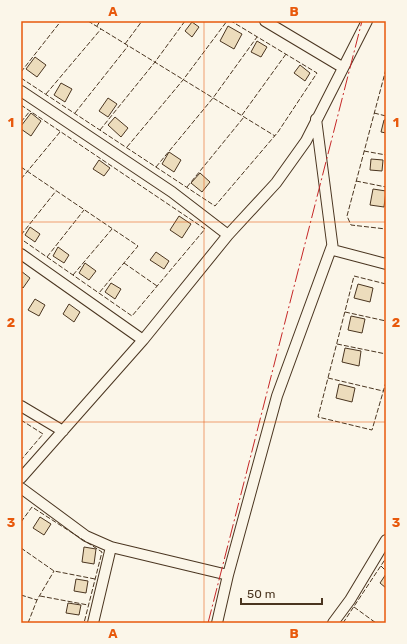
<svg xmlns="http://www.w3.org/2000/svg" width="407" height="644" viewBox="0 0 407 644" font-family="Rubik,sans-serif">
<rect width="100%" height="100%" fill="#fbf6e9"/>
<path fill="#ecdcbc" stroke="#4a3520" d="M192 22 199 27 192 37 185 31Z
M228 26 242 34 234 49 220 41Z
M257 41 267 47 261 57 251 52Z
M35 57 46 65 37 77 26 69Z
M300 65 310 73 305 81 294 73Z
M61 83 72 89 65 102 54 95Z
M108 98 117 104 108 117 99 111Z
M31 113 41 121 31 136 21 129V126Z
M115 117 128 128 121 137 108 125Z
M384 120H386V133L381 132Z
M169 152 181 160 174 172 162 164Z
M371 159 383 160 382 171 370 170Z
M99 160 110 168 104 176 93 169Z
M200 173 210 182 202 192 191 183Z
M373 189 386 191 384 207 370 205Z
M179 216 191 224 182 238 170 230Z
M30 227 40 234 35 242 25 235Z
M58 247 69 255 64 263 53 256Z
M156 252 169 261 164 269 150 260Z
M85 263 96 271 89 280 79 273Z
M21 271 30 278 23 288 21 286Z
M111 283 121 289 115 299 105 292Z
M358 284 373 288 370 302 354 298Z
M35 299 45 305 39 316 28 310Z
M69 304 80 312 74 322 63 314Z
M351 316 365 319 362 333 348 330Z
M345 348 361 351 359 366 342 362Z
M339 384 355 388 352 402 336 398Z
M40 517 51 524 44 535 33 528Z
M84 547 96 549 94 564 82 562Z
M386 574V588L380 583Z
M76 579 88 581 86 593 74 591Z
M68 603 81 605 79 615 66 613Z"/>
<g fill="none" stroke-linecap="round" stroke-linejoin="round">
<defs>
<path id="minor" d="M265 21 342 67
M21 91 172 192 228 235
M316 119 333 250 386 264
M21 254 143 340
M21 406 63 431
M21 478 143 340 228 235 276 183 306 141 367 21
M21 488 86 536 111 547 228 575
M93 623 111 547
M217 623 228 575 277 396 332 246
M333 623 350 600 386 540"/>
</defs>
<use href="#minor" stroke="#4a3520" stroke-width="12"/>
<use href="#minor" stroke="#fbf6e9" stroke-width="10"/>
<path stroke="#4a3520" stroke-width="1" stroke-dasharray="5 2" stroke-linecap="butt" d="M88 21 275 136
M97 26 100 21
M125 44 142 21
M386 69 347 216 351 225 386 229
M21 72 61 21
M21 78 215 206 278 132 317 73 231 21
M46 94 101 29
M21 105 205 229 132 316 21 239
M75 113 128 46
M374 113 386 116
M242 115 286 54
M21 122 30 111
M100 130 155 62 185 21
M127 147 183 80 227 21
M364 151 386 155
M21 167 138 246 99 293
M156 167 213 98 257 37
M21 179 60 132
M356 181 386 187
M187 187 244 117
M21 235 56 191
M47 257 84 210
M124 263 157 286
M73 275 112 229
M386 284 354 276 318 417 372 430 386 382
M345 312 386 321
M337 344 386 354
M328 378 383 391
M21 420 43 434 21 460
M21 522 32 507 102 552 84 623
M21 548 54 571 95 579
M381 566 386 571
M21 595 37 600
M40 596 88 605
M354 607 376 623
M28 623 37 600 54 571
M343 623 386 558"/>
<path stroke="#c62828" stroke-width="1" stroke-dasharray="14 3 2 3" stroke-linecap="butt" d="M208 623 362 21"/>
</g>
<path fill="none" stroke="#e8590c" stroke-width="1" stroke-opacity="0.55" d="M204 21V623M21 222H386M21 422H386"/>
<rect width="407" height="644" fill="none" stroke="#fbf6e9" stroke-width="44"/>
<path d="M241 598v6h81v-6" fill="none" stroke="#4a3520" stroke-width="2"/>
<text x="247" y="598" font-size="12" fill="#4a3520" stroke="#fbf6e9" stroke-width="3" paint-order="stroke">50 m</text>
<rect x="22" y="22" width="363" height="600" fill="none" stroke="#e8590c" stroke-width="1.5"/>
<g font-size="13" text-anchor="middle" font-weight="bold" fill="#e8590c">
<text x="113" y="16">A</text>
<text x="294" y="16">B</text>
<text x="11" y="127">1</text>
<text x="396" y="127">1</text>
<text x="11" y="327">2</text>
<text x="396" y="327">2</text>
<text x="11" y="527">3</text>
<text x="396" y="527">3</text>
<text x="113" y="638">A</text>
<text x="294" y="638">B</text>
</g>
</svg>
